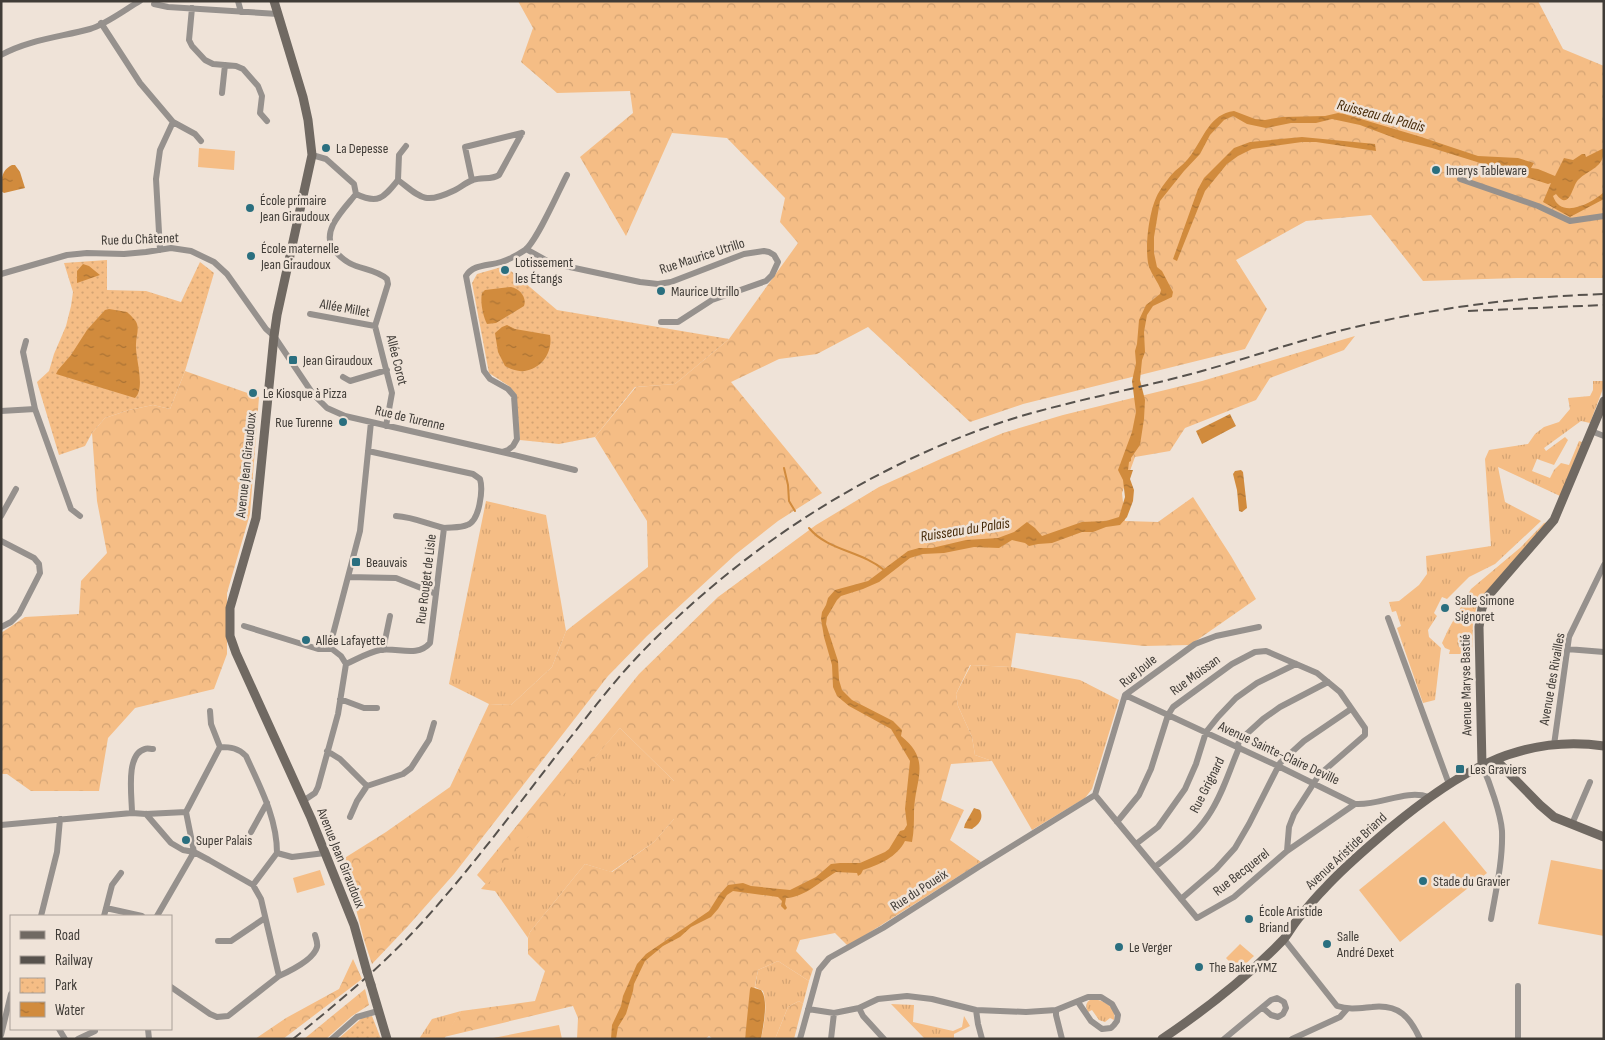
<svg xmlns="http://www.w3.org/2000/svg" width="1605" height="1040" viewBox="0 0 1605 1040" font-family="'Sofia Sans Condensed',sans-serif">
<defs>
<pattern id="grass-tufts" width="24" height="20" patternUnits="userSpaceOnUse" patternTransform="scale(1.25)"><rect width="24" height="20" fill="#f5bd85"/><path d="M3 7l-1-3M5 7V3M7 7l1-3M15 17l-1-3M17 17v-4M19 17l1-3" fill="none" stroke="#d3a373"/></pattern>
<pattern id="forest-crowns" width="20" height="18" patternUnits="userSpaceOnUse" patternTransform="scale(1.25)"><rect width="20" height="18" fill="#f5bd85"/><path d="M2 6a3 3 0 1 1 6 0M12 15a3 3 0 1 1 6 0" fill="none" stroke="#d3a373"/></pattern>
<pattern id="park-dots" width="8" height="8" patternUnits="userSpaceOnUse" patternTransform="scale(1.25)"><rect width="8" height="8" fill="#f5bd85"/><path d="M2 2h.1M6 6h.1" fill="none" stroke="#d3a373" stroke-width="1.8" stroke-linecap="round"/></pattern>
<pattern id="water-ripples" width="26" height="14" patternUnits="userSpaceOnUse" patternTransform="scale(1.25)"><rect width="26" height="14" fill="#d18b3d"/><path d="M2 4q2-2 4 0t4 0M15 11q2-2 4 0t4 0" fill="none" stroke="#ab7334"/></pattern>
</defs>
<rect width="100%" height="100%" fill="#efe3d8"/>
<path fill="url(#grass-tufts)" d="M1593 381H1604V386L1590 423 1581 421 1544 448 1546 451 1565 437 1568 440 1554 465 1537 459 1532 471 1550 478 1554 470 1561 463 1569 465 1579 441 1582 442 1560 496 1498 467 1505 502 1541 521 1495 564 1469 577 1447 599 1442 597 1434 613 1437 616 1428 630 1429 637 1441 648 1435 700 1423 703 1397 628 1401 626 1396 611 1392 612 1389 602 1399 601 1419 585 1427 574 1426 556 1491 546 1485 459 1489 450 1528 444 1535 434 1544 427 1559 422 1570 409 1568 398 1590 396 1593 390Z
M486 501 546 515 566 631 552 667 511 705 489 704 449 684Z
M1548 522 1547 525 1478 601 1473 621 1472 654H1449L1450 650 1445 648 1442 643 1448 630 1471 589 1521 547 1544 523Z
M971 665 1011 667 1080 680 1119 700 1092 789 1085 798 1032 830 992 761 975 755 972 737 958 706 956 694Z
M620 728 674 781V819L654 842 611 872 585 864 530 932 528 938 495 891 481 889Z
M778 961 809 981 803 1004 799 1001 788 1007 775 1039H761C764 1024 768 1006 763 991L755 987 758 970Z
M1092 999C1104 1000 1117 1007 1114 1020L1110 1018 1105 1022 1099 1020 1092 1010 1088 1012C1085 1006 1086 1001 1092 999Z
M891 1004 914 1005 913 1022 953 1031 962 1027 964 1016 970 1026 954 1034V1039H925Z
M461 1011 444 1039H419L432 1019Z"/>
<path fill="url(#forest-crowns)" d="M518 1H1538L1563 49 1604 66V278H1517L1423 281 1371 215 1306 221 1236 260 1267 309 1245 349 1023 404 970 422 868 327 817 354 779 359 731 382 822 493 778 521 736 554 647 636 608 676 454 874 408 926 372 964 364 940 343 859 386 832 450 787 489 704 511 705 552 667 566 631 648 567 647 521 595 437 636 387 675 384 729 339 798 243 780 222 785 198 727 138 672 133 626 236 580 157 633 113 630 91 557 93 521 62 533 28Z
M1355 336 1344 350 1270 378 1256 400 1185 428 1170 451 1135 457 1122 493 1125 521 1158 522 1193 497 1231 556 1256 599 1190 645 1144 646 1016 633 1011 667 970 665 956 694 958 706 972 737 975 755 992 761 951 764 941 800 964 810 950 840 981 862 848 946 835 933 800 940 796 951 813 969 809 981 778 961 758 970 745 1038 713 1039 709 1036 705 1039H577L578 1018 573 1006 444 1037 461 1011 535 1001 545 971 528 954V938L530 932 585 864 612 872 654 842 674 819V781L620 728 487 885 477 875 639 674 718 597 816 525 879 487 945 457 1003 433 1063 415 1202 381Z
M185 371 259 397 250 514 227 593V654L214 689 135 708 108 738 99 791H31L7 774H1V633L25 617 79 614 81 581 107 553 97 501 92 433 105 418 129 410 153 405 170 409Z
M353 959 362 979 283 1039H255L286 1018 339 989Z
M365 989 369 1005 352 1016 326 1039H304Z
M799 1001 803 1004 794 1039H775L788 1007Z"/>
<path fill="url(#park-dots)" d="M107 260V290L146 291 181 302 200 262 214 273 185 371 170 409 153 405 129 410 105 418 92 433 85 446 59 455 37 382 49 371 54 354 66 326 71 306 73 292 64 263Z
M505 266 557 310 729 339 675 384 635 387 595 437 559 444 520 440 516 394 509 386 489 373 472 283 477 274Z
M372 1016 381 1039H338L362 1018Z"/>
<path fill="#f5bd85" d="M199 148 235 151 234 170 198 167Z
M1444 821 1487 873 1400 942 1359 890Z
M1551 860 1604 870V936L1538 924Z
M320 870 325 885 297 893 293 878Z
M1240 944 1254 956 1238 971 1226 958Z
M559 1025 562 1039H488Z"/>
<path fill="url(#water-ripples)" d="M1234 111 1255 119 1265 120 1282 117 1325 116 1338 113 1344 114 1418 136 1478 156 1518 158 1534 163 1531 168 1538 169 1555 176 1564 158 1573 160 1582 154H1585L1586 157 1604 148C1604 169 1590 168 1578 180 1572 186 1570 212 1556 194L1553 196C1561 220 1592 203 1604 192V199L1570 217 1543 202 1551 183 1548 184 1432 148 1400 140 1360 125 1332 119 1316 123H1291L1266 128 1247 124 1233 116 1224 120 1210 135 1200 154 1184 171 1160 201 1154 237V253L1157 267 1162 271 1173 292 1172 297 1153 306 1147 315 1144 332 1145 352 1142 360 1140 380 1145 400 1144 419 1140 445 1131 458V461L1129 462 1128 470H1133L1130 479 1134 490 1133 501 1127 517 1120 525 1106 527 1093 532H1082L1052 543 1038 544 1029 546 1025 543 1012 540 999 548 974 547 944 553 923 554 910 558 879 582 863 589 841 596 837 600 827 617 826 624 838 661 839 680 842 690 852 700 893 721 902 730 901 736C932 761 915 779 914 811 914 822 914 831 912 842L905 841C897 857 879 865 863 870L861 874 858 876 857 873 836 872C820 881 806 897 786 898L785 904 787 908 785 910 781 906 782 901 778 897 733 891 727 895 718 909 711 917 691 927 680 937 663 946 645 961 634 984 633 991 626 1014 618 1027 616 1039H611L612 1025 621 1006 623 996 637 964 646 954 709 911 719 895 728 885 743 883 751 886 790 890 816 877 831 864 840 863H860L885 852 889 849 900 831 904 830 907 825 905 809 910 761 891 729 849 706 837 696 833 687 832 665 824 637 821 619 822 612 826 605 828 598 835 590 868 581 908 551 919 548H932L966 540 998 538 1014 532 1027 522 1035 528 1042 536 1082 522 1106 521 1119 517 1125 497 1123 480 1118 470 1132 432 1136 412 1132 381 1136 363 1135 351 1137 344 1139 320 1146 305 1160 294 1161 290C1158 282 1152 275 1149 267 1144 249 1149 208 1159 192 1163 185 1169 177 1175 171 1181 166 1187 161 1191 155 1204 137 1210 114 1234 111Z
M1302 137 1375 144 1376 151 1316 142H1302L1252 149 1238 156 1227 164 1205 191 1177 261 1173 259 1198 189 1204 178 1234 148 1250 142Z
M12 165H15L20 172 25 188 4 193 1 191C1 181 1 170 12 165Z
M83 264 89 266 100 275 77 283V271Z
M511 287C520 289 527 297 524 306L496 323 487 324C483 316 480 302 482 293L485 290Z
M109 309 127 312C130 315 136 320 137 324 139 330 136 337 136 344 135 358 146 387 135 398L56 374 58 370 71 355 87 330 105 310Z
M507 325 515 329 550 335C553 352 542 369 524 371 518 372 510 369 505 366L498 352 495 333 502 327Z
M1230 414 1236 426 1202 444 1196 431Z
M1241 470 1243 472 1247 508 1242 512 1239 511 1237 490 1233 474 1235 471Z
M974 808 980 810C984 819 979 824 972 829L964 828 965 824Z
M751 987 761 990C769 1000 763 1026 761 1039H745L750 989Z"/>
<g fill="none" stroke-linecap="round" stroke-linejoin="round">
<path stroke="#d18b3d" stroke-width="2" d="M784 468 788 485 789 501 795 511
M809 528C828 551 862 551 884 570"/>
<path stroke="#96918d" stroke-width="6" d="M238 1 241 12
M154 4 168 7 278 14
M192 8 189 40 192 46 205 60 213 64 236 66 243 69 258 86 262 96 260 113 267 121
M101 23 140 83 173 122 160 150 156 179 160 250
M1 55C28 40 60 37 90 29 105 25 126 9 140 1
M222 93 225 65
M173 122 195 134 201 141
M312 155 326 159 354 184 356 194C379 205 384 197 398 180 420 197 424 205 453 191 460 188 466 182 473 180 482 177 492 180 499 175L522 133
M1460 179 1538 206 1570 221 1604 216
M398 180 399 155 406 146
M472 180 465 147 522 133
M356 194C344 209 320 231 334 250 340 257 347 263 356 266 367 270 378 271 387 279L388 284 375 326 392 393 386 426
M526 249 551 263 640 282 658 284 671 282 744 254 764 251 769 252 774 255 778 262 772 275 766 281 712 300 678 322H661
M1 274 67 255 87 253 124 254 146 252 171 248 191 251 214 262 227 274 266 329 274 336 313 394 327 408 345 416 502 452 575 470
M310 314 375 326
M26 341 23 352 35 409 71 509 80 516
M343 377 350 381 387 370
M1 411 35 409
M1591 431 1604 436
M502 452 508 450 513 446 517 439 514 396 508 389 490 379 484 371 466 276C473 264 488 266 501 262 508 260 519 254 525 250 537 241 559 190 567 175
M1 516 16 489
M396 516C413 517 428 524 444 528
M1 541 34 558 39 564 40 573 19 614 11 622 1 627
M348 577 396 578 436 594
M1388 618 1449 784
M244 626 318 649H332
M332 649V638L360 531 371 422
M1567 649 1604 652
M383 650 390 616
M346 664C357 659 369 652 380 650 397 647 417 658 430 643L444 528C451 527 461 528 467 525 480 521 483 489 480 479L473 474 368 451
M1125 695 1278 766 1355 804C1380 806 1405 789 1429 797
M340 699 364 708H377
M1554 745 1569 637 1604 565
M220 747C231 747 238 748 246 756 260 787 277 818 277 853
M327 751 340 759 367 786
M1482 765C1489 781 1501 814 1502 831 1503 860 1496 890 1491 919
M1095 795 1197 918 1234 897 1287 851 1355 804
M1095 795 1125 695 1195 644 1216 636 1259 627
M303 801 315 793 318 787 338 714 346 664 341 656 332 649
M186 812 220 747 211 724 210 711
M132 813C132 797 125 754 145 749 147 748 150 749 153 749
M146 814 171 843 183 850 194 852 209 860 253 885 277 853 292 857 325 853
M350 817 357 801 367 786 403 774 411 768 429 740 434 723
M1117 822 1139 795 1151 769 1168 715 1173 707 1232 664 1255 652 1266 651 1317 673 1340 692 1365 728V735L1319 775 1312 786 1294 814 1289 827 1287 851
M1572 824 1590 782
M1 825 132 813 146 814 186 812 194 852 157 916
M251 832 267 803
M1136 844 1158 827 1185 789 1196 764 1206 732 1218 717 1236 698 1257 683 1296 664
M1155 867C1174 852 1194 837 1208 816 1222 796 1229 771 1239 748L1238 744 1240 740 1263 719 1280 707 1328 682
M1181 899 1216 869 1235 848 1249 824 1280 763 1304 741 1351 709
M106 908 142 916
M41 916 57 852 60 819
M104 916 112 885 121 873
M1284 939 1337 1006C1349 1010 1360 1008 1372 1007 1399 1004 1410 1017 1420 1039
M218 941H231L265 918
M279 976C290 971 314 959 317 947 318 943 316 939 315 935
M171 987 210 1014 217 1017 228 1016 279 976 261 899 253 885
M859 1008 863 1016 884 1039
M808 1009 834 1013 859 1008 878 999 907 996 932 999 976 1010 1026 1012 1056 1010 1088 997H1101L1112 1004 1118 1015 1117 1021 1114 1025 1111 1028 1102 1029 1091 1021 1078 1002
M976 1010 978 1024 982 1039
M1056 1010V1015L1062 1039
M59 1029 65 1039
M148 1029 149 1039
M1 1035 11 994
M78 1039 95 1031
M332 1039 357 1017 378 1011
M800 1039 819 970 829 958 883 928 980 866 1095 795
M831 1039 834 1013
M1224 1039 1271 1000 1277 998 1284 1002 1286 1008 1283 1014 1278 1017 1271 1015 1263 1008
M1292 1039 1340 1017 1347 1009
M1518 1039V986"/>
<path stroke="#706962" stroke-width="9" d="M274 1 303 97 308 120 312 155 277 315 274 336 256 518 230 608V636L236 653 311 818 354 925 367 972
M1496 760 1540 805 1554 817 1604 837
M1482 765 1479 627 1482 608 1488 596 1554 520 1604 401
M371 985 387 1039
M1162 1039C1205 1010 1246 978 1282 941 1288 935 1292 926 1298 919 1306 909 1315 898 1325 888 1344 867 1367 848 1389 829 1453 776 1517 733 1604 746"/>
<path stroke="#57524d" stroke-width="2" stroke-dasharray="10 5" stroke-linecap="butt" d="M1468 311 1604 305
M293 1039C340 1001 387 962 427 917 478 860 523 798 570 738 593 709 615 680 641 653 744 546 876 461 1018 417 1079 399 1141 388 1202 371 1245 359 1288 344 1331 333 1420 310 1511 297 1604 294"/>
<path stroke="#706962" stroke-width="9" d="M367 972 371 985"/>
</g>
<g fill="#2a6f7f" stroke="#efe3d8" stroke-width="2">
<circle cx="326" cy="148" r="5"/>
<circle cx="1436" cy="170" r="5"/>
<circle cx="250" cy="208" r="5"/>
<circle cx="251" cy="256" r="5"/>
<circle cx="505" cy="270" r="5"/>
<circle cx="661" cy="291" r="5"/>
<rect x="288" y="355" width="10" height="10" rx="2.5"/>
<circle cx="253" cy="393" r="5"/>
<circle cx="343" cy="422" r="5"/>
<rect x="351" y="557" width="10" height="10" rx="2.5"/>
<circle cx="1445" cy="608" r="5"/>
<circle cx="306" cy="640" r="5"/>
<rect x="1455" y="764" width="10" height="10" rx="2.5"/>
<circle cx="186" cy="840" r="5"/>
<circle cx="1423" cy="881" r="5"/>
<circle cx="1249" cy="919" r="5"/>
<circle cx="1327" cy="944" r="5"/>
<circle cx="1119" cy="947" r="5"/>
<circle cx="1199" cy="967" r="5"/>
</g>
<g text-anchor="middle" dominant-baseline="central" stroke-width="5" stroke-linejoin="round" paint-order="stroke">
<g font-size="14" fill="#403c37" stroke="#efe3d8" text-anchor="start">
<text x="336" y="148">La Depesse</text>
<text x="1446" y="170">Imerys Tableware</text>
<text x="260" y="200">École primaire<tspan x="260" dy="16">Jean Giraudoux</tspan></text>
<text x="261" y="248">École maternelle<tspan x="261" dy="16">Jean Giraudoux</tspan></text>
<text x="515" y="262">Lotissement<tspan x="515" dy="16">les Étangs</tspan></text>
<text x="671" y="291">Maurice Utrillo</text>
<text x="303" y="360">Jean Giraudoux</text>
<text x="263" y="393">Le Kiosque à Pizza</text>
<text x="333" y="422" text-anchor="end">Rue Turenne</text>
<text x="366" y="562">Beauvais</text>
<text x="1455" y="600">Salle Simone<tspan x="1455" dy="16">Signoret</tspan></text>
<text x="316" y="640">Allée Lafayette</text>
<text x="1470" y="769">Les Graviers</text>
<text x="196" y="840">Super Palais</text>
<text x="1433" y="881">Stade du Gravier</text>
<text x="1259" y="911">École Aristide<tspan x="1259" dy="16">Briand</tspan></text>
<text x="1337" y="936">Salle<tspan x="1337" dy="16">André Dexet</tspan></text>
<text x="1129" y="947">Le Verger</text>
<text x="1209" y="967">The Baker YMZ</text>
</g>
<g font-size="14" fill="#403c37" stroke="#efe3d8">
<text transform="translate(140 239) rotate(-2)">Rue du Châtenet</text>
<text transform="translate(702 256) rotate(-18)">Rue Maurice Utrillo</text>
<text transform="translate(345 308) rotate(10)">Allée Millet</text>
<text transform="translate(397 360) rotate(76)">Allée Corot</text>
<text transform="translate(410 418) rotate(13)">Rue de Turenne</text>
<text transform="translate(246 465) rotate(-84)">Avenue Jean Giraudoux</text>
<text transform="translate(426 579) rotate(-83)">Rue Rouget de Lisle</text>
<text transform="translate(1138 671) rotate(-39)">Rue Joule</text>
<text transform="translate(1195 675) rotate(-36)">Rue Moissan</text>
<text transform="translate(1552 679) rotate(-80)">Avenue des Rivailles</text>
<text transform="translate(1466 685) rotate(-91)">Avenue Maryse Bastié</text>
<text transform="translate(1279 753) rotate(25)">Avenue Sainte-Claire Deville</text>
<text transform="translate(1207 785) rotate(-63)">Rue Grignard</text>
<text transform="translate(1346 851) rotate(-43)">Avenue Aristide Briand</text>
<text transform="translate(341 858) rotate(68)">Avenue Jean Giraudoux</text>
<text transform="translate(1241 872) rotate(-38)">Rue Becquerel</text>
<text transform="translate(919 890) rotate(-33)">Rue du Poueix</text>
</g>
<g font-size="15" font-style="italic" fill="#462a08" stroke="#efe3d8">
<text transform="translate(1381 116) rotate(15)">Ruisseau du Palais</text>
<text transform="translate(965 530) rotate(-9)">Ruisseau du Palais</text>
</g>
</g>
<rect width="1605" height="1040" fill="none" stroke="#403c37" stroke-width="5"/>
<rect x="10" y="915" width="162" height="115" fill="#efe3d8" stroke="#a9a098"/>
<rect x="20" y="931" width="25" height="8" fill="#706962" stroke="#a9a098"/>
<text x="55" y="940" font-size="15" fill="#403c37">Road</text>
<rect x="20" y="956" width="25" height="8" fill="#57524d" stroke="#a9a098"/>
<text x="55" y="965" font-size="15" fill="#403c37">Railway</text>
<rect x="20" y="978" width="25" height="15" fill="url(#park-dots)" stroke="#a9a098"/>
<text x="55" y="990" font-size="15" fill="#403c37">Park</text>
<rect x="20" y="1002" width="25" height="15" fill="url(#water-ripples)" stroke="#a9a098"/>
<text x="55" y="1015" font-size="15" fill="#403c37">Water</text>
</svg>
